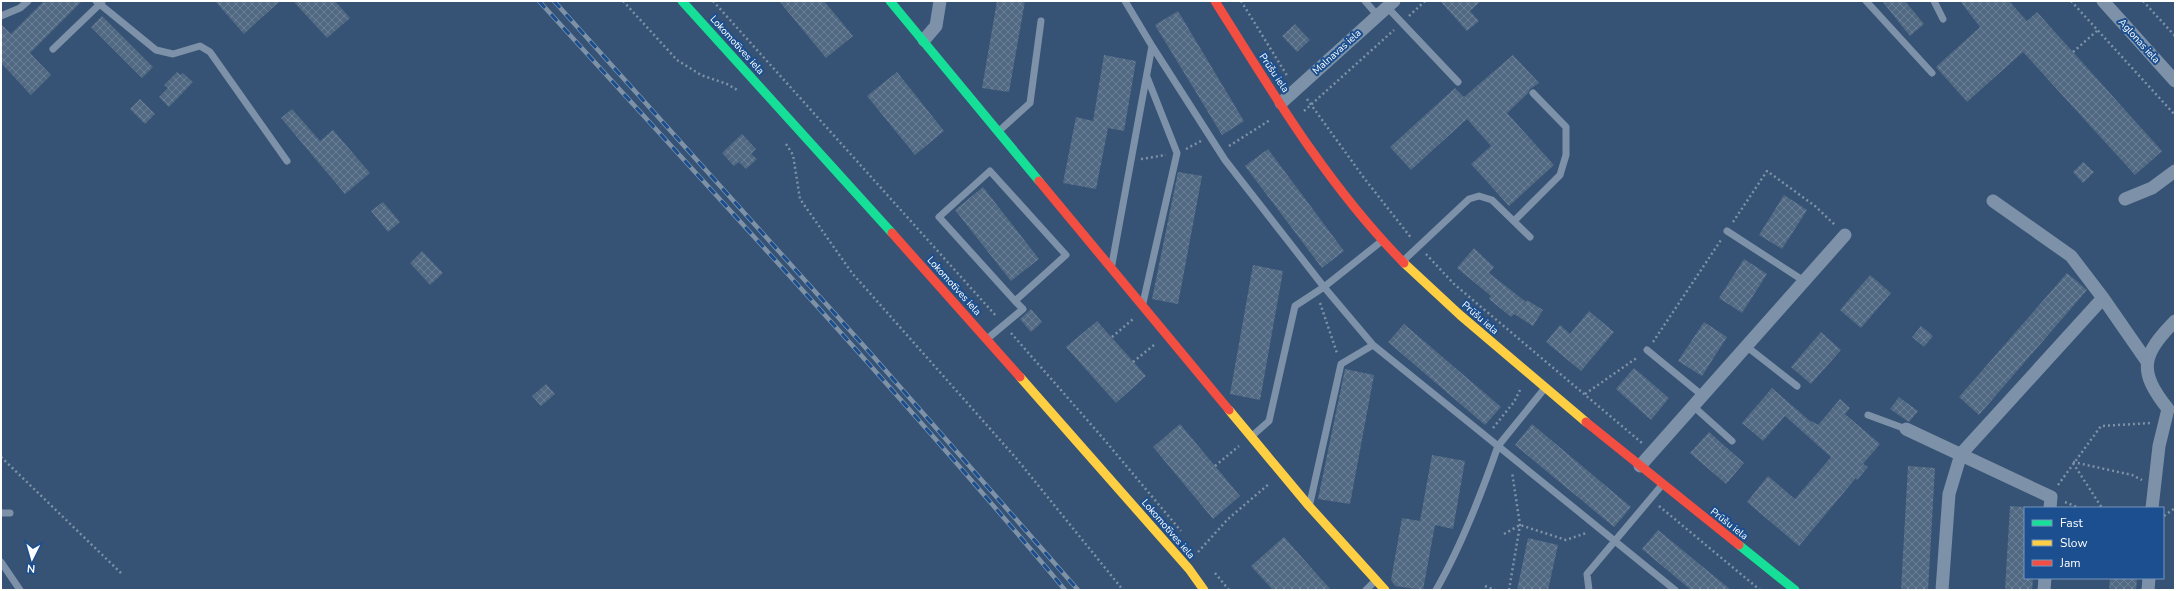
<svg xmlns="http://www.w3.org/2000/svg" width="2176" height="591" viewBox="0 0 2176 591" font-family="'Nunito Sans',sans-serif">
<defs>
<pattern id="building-cross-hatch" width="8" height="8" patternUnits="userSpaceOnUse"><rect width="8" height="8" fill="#526984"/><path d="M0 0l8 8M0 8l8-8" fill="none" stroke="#6c8096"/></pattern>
</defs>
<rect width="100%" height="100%" fill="#365274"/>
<path fill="url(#building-cross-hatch)" d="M44 1H82L30 53 51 75 31 95 1 63V24L11 34Z
M215 1H280L244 34Z
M293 1H335L350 18 327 38Z
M779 1H824L853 36 826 58Z
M997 1H1025L1009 92 982 88Z
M1440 1H1481L1470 11 1479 21 1467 31Z
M1882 1H1905L1924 24 1910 36Z
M1960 1H2009L2027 21 2037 12 2162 151 2135 175 2023 52 1967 102 1936 67 1980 27Z
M1178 11 1244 121 1222 135 1155 25Z
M102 16 153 67 142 78 91 27Z
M1295 24 1310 40 1297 52 1282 36Z
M1104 55 1136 61 1124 131 1108 128 1096 189 1063 183 1076 117 1093 121Z
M1513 55 1539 83 1530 89 1528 93 1507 113 1554 165 1509 206 1471 164 1491 146 1467 119 1411 170 1390 147 1455 88 1464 97Z
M177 72 181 75 183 73 193 82 169 107 159 97 168 88 164 85Z
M897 72 944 131 915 155 867 96Z
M140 99 155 114 145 124 130 109Z
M292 109 320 141 333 130 370 173 345 194 281 118Z
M742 134 756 149 751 154 757 159 746 169 739 162 734 166 722 153Z
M1268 149 1344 251 1322 268 1245 166Z
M2083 162 2094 172 2083 183 2073 172Z
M1178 172 1202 176 1178 304 1152 299Z
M983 187 1039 259 1011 281 955 210Z
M1784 195 1807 210 1782 249 1759 235Z
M383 202 400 222 388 232 371 211Z
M1474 248 1494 267 1489 273 1526 302 1527 300 1543 310 1533 326 1514 314 1511 317 1489 299 1491 296 1457 268Z
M422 251 443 273 430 285 410 263Z
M1744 259 1767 274 1742 313 1719 298Z
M1253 265 1283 271 1260 400 1230 394Z
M2067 273 2087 290 1979 415 1959 397Z
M1870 275 1891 293 1861 328 1840 310Z
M1031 309 1042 322 1031 332 1020 319Z
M1589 311 1614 332 1581 371 1546 342 1560 325 1570 334Z
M1097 321 1146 376 1116 403 1066 347Z
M1704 322 1727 337 1702 376 1678 361Z
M1404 324 1501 407 1485 425 1388 342Z
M1921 326 1933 336 1924 347 1912 337Z
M1821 332 1841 350 1811 384 1791 367Z
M1634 368 1669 398 1651 420 1616 389Z
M1345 369 1374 375 1350 504 1318 499Z
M546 384 555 394 541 406 532 396Z
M1772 388 1811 422 1812 421 1818 425 1840 399 1850 408 1845 414 1880 444 1863 464 1868 467 1857 480 1856 478 1799 546 1747 502 1768 476 1795 499 1831 457 1785 416 1763 441 1742 423Z
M1899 397 1918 411 1909 422 1890 409Z
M1180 424 1240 496 1213 519 1153 447Z
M1532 424 1631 507 1614 527 1515 445Z
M1709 432 1744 463 1726 484 1690 453Z
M1432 455 1465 461 1453 529 1435 525 1423 590 1395 586 1391 580 1402 518 1420 521Z
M1908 466 1935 468 1928 590H1901Z
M2010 506 2025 507V578H2033L2032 590H2005Z
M1658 530 1731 590H1691L1642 549Z
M1284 537 1331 590H1273L1251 566Z
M1528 538 1558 545 1548 590H1517Z
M2110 578H2137L2136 590H2109Z"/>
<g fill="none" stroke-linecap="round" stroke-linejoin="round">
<path stroke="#7d92a8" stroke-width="2.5" stroke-dasharray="2 3" stroke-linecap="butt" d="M623 1 677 60 701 75 727 84 739 91
M713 1 997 317
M1241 1 1288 77
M2071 1 2175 115
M2143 1 2175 36
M1409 16 1425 1
M2073 52 2098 30
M1307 99 1364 178 1412 239
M1304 111 1394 30
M786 144 793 155 800 199 852 273 1016 458 1123 590
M1229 146 1270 120
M1186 149 1201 141
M1141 159 1166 155
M1733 222 1767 171 1815 206 1835 225
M1426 254 1454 284 1642 443
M1320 303 1337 353
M1011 333 1102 437 1181 531
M1112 337 1133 319
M1653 342 1721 240
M1133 362 1154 345
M1585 394 1638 357
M1493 428 1514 402 1520 390
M1 457 121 573
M2073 462 2132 475 2142 480
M2073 463 2102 508
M1215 466 1239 446
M2058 485 2101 426 2151 423
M2065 502 2079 508
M1659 506 1760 590
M2164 516 2175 508
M1504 534 1520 525 1566 540 1586 533
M1198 552 1228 519 1270 483
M1215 573 1229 590
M1485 586 1495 590
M1509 590 1520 525 1512 472"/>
<path stroke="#7d92a8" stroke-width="7" d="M96 1 156 50 173 54 200 46 210 52 287 161
M1365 1 1378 16
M1866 1 1932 73
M1934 1 1943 19
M1387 7 1458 82
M1 16 20 8 28 1
M1152 46 1225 160 1324 287 1373 345 1498 446C1481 495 1462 545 1436 590
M53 49 102 2
M999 131 1030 103 1041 21
M1514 221 1560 175 1566 155V127L1533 93
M1727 231 1804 281
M1403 261 1469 199 1479 196 1492 200 1530 237
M1112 264 1152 46 1125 1
M1143 303 1177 153 1147 77
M987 339 1023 309 1015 301 939 217 990 171 1066 255 1015 301
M1746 346 1797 386
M1647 350 1703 396
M1545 388 1498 446 1675 590
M1693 406 1732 441
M1868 415 1906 429
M1252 436 1269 421 1295 306 1324 287 1383 240
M1310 503 1341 364 1373 345
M1 513H10
M1 562 20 590
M1366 590 1376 580
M1589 590 1587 574 1662 485"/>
<path stroke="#7d92a8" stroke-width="13" d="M2103 1 2175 81
M924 40 936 26 940 1
M1281 103 1394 1
M2125 199 2152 188 2175 171
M1993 201 2071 256 2103 298 2146 360
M1906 429 2051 497 2050 508
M1640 466 1845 235
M2152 508 2159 446 2168 409C2137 370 2142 355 2175 321
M1942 590 1949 494 1961 454 2103 298
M2044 590 2045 578
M2148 590 2149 578"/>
<path stroke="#16e098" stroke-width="9" d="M682 1 892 233
M890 1 1039 181
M1739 545 1795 590"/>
<path stroke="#ffcf43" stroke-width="9" d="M1404 263 1460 315 1586 422
M1020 377 1189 569 1204 590
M1229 410 1309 506 1385 590"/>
<path stroke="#f24e42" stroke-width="9" d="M1215 1C1272 92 1328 186 1404 263
M1039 181 1229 410
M892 233 1020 377
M1586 422 1739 545"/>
<defs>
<path id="rail" d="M539 1C716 196 896 388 1065 590
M554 1 872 355 1078 590"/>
</defs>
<use href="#rail" stroke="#7e92a7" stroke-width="4.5"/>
<use href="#rail" stroke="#1b4f8f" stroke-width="3" stroke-dasharray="9" stroke-linecap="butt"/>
</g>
<g text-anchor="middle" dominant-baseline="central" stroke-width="4" stroke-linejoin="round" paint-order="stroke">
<g font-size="10" fill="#fff" stroke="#1b4f8f">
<text transform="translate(2139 41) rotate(48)">Aglonas iela</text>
<text transform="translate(737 45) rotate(48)">Lokomotīves iela</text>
<text transform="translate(1337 52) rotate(-42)">Malnavas iela</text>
<text transform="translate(1274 73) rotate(56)">Prūšu iela</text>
<text transform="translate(954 286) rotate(48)">Lokomotīves iela</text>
<text transform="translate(1480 318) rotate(41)">Prūšu iela</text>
<text transform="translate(1729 524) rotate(38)">Prūšu iela</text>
<text transform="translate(1168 529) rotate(49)">Lokomotīves iela</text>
</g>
</g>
<rect width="2176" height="591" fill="none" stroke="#ffffff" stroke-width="4"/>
<rect x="2024" y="507" width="140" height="72" fill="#1b4f8f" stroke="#7695bc"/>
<rect x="2032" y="520" width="20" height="6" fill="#16e098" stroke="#7695bc"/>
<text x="2060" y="527" font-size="12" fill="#ffffff">Fast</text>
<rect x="2032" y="540" width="20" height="6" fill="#ffcf43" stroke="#7695bc"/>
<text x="2060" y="547" font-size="12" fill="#ffffff">Slow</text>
<rect x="2032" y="560" width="20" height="6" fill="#f24e42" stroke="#7695bc"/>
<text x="2060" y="567" font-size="12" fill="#ffffff">Jam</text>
<g transform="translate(32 559) rotate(185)" stroke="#1b4f8f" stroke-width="3" paint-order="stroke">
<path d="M0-3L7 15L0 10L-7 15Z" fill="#ffffff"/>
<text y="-6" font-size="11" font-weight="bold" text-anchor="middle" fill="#ffffff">N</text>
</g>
</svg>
